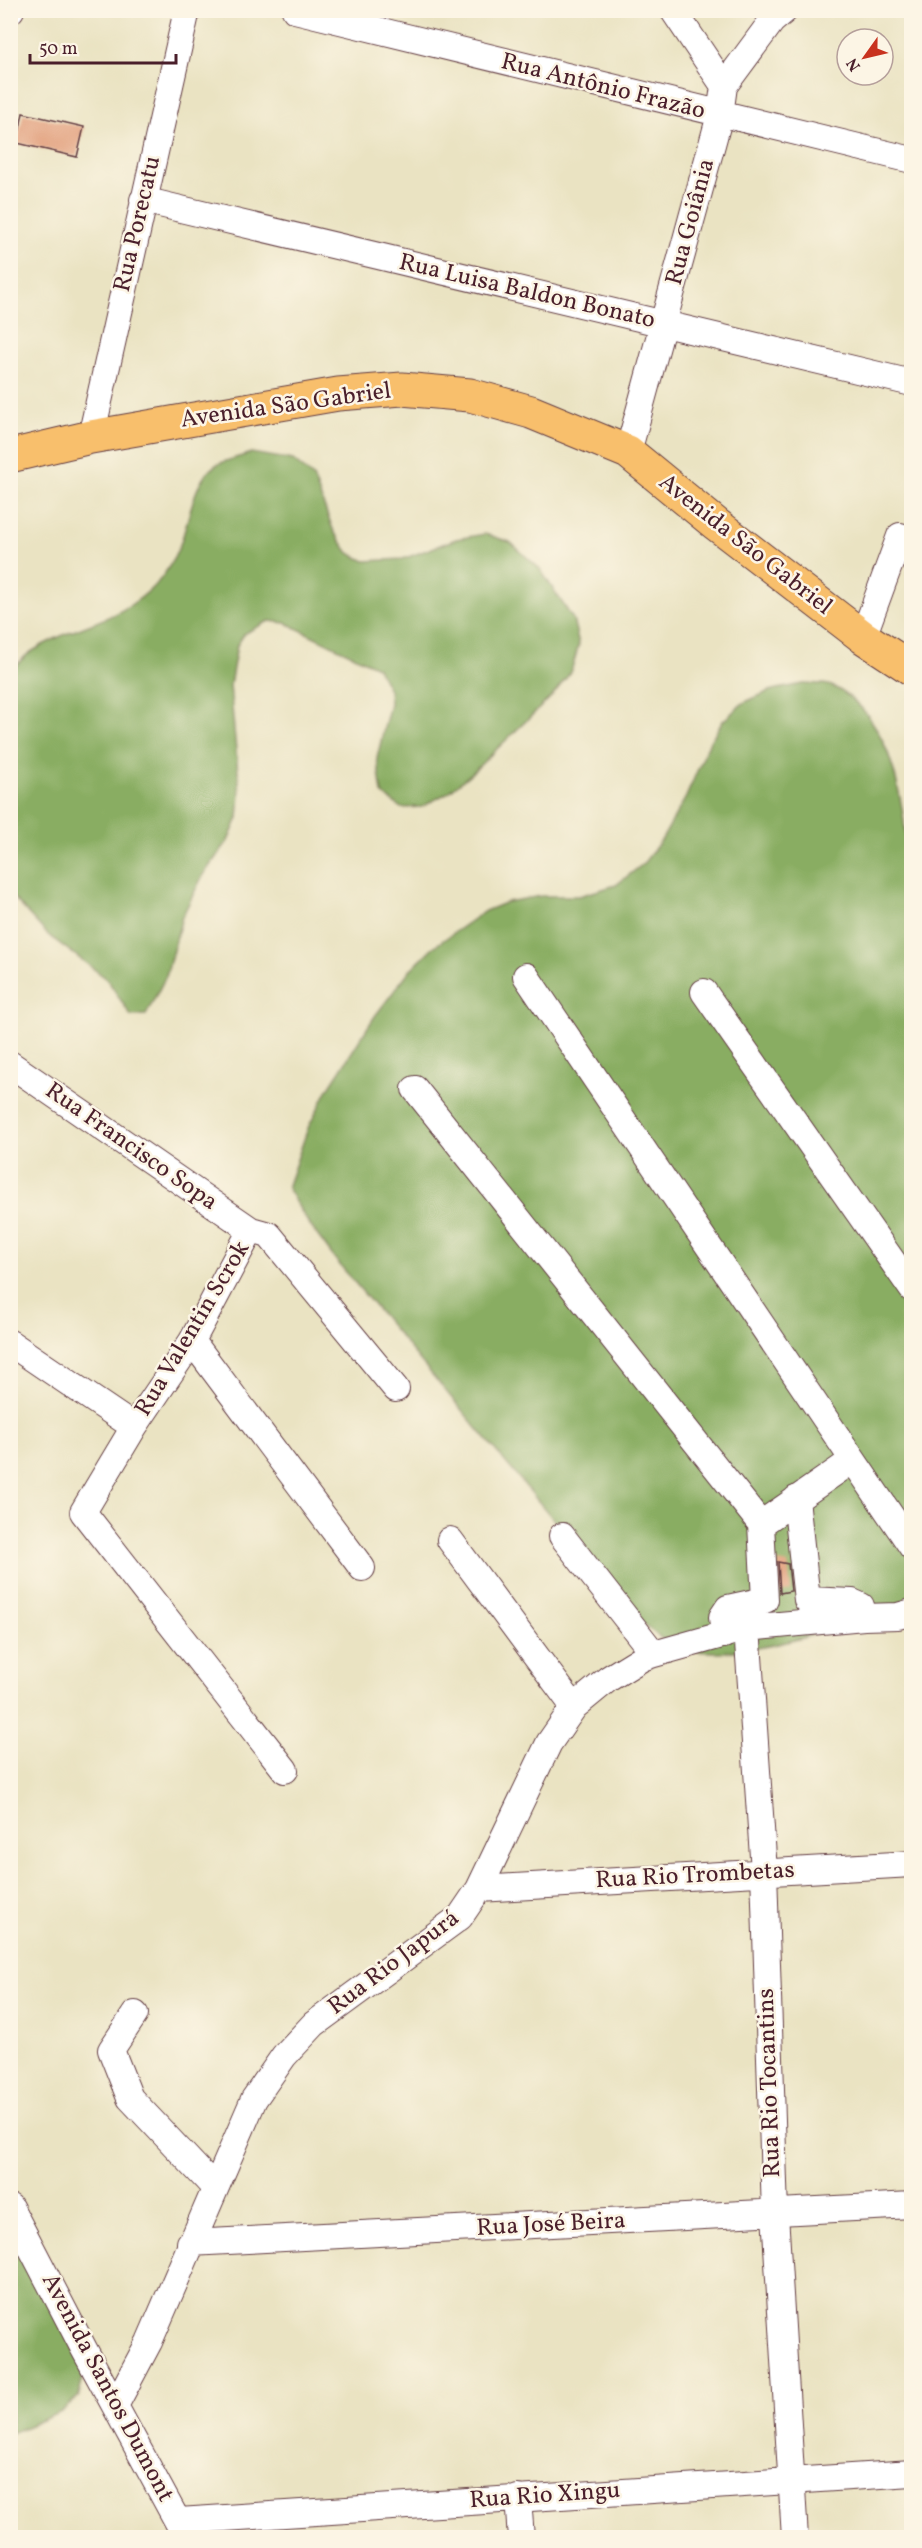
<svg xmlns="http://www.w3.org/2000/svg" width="922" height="2548" viewBox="0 0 922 2548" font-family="Vollkorn,serif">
<rect width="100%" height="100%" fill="#fcf5e5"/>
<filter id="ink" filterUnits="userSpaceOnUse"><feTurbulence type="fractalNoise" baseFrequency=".0167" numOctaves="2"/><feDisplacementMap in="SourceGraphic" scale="12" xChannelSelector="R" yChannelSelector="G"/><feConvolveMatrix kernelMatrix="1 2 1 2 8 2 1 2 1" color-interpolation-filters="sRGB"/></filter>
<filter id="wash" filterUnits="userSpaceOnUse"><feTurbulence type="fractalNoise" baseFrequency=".008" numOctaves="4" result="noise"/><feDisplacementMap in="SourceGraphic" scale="24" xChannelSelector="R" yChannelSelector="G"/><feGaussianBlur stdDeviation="1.35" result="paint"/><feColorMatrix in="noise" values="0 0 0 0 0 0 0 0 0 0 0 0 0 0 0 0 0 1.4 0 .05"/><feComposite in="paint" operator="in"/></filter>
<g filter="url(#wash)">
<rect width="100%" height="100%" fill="#eae3c2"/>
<path fill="#89ad62" stroke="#6a6646" stroke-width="1.5" d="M251 453 293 460 313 477 334 532 349 553 365 561 403 559 456 539 485 534 510 542 540 569 573 619 579 644 571 672 552 696 475 770 449 792 422 807 401 808 382 793 377 758 390 703 389 690 377 667 286 623 269 621 245 633 237 645 230 685 240 794 238 818 228 841 203 875 182 917 166 976 146 1015 131 1016 107 979 47 934 11 895V671C17 665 23 657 31 652 75 623 118 625 158 582 167 572 178 552 182 539 190 516 194 479 216 465 226 460 240 457 251 453Z
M803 684C812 684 826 682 834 687 902 721 905 827 911 893V1599C856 1624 750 1661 689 1650 666 1646 648 1628 632 1613L335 1259 309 1224 287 1188 308 1128 328 1089 375 1016 410 970 432 948 485 911 507 902 541 896H579L616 885 643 864 662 839 686 797 710 741 723 721 743 703 772 690Z
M10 2211 84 2371 79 2396 61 2412 11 2433Z"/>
<g id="blocks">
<path fill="#e09974" d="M23 113 84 127 77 157 17 143Z
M778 1562 788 1564 791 1591 780 1593Z"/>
</g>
</g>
<g filter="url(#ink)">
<use href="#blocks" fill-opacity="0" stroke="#623c42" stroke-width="1.5"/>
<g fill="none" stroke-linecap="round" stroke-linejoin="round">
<defs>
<path id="minor" d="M295 10 912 160
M673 10 724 86
M10 11 11 10
M143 200 912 383
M91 437 187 10
M628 452 720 115 724 86 772 21 785 10
M863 637 900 536
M704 992 912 1289
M10 1064 251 1230 269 1235 396 1389
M415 1089 761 1524 853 1460 526 976
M251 1230 192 1341 134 1427 83 1512 285 1770
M192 1341 362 1568
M10 1343 134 1427
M853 1460 912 1547
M796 1499 807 1600 852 1602 861 1606 864 1617
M562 1536 654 1654
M450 1540 574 1707
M747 1628 764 1871 775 2214 795 2538
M724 1635 722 1617 728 1608 765 1600 761 1524
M479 1889 912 1864
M135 2014 111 2050 130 2098 215 2188
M10 2207 84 2349 186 2537
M190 2243 912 2205
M115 2406 149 2342 254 2099 284 2056 314 2024 460 1917 479 1889 549 1743 574 1707 608 1679 642 1658 654 1654 747 1628 864 1617 898 1616 912 1612
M518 2498 521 2538
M179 2521 912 2473"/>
<path id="major" d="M10 456 91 437 338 394 402 389 470 395 531 412 628 452 716 524 863 637 912 669"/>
</defs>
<use href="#minor" stroke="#623c42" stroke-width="28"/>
<use href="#major" stroke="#623c42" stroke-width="35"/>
<use href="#minor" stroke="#fff" stroke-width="26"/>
<use href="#major" stroke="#f8bf6c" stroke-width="33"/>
</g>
</g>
<g text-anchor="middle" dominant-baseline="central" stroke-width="5" stroke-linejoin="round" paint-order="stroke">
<g font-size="24" fill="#4a1f2b" stroke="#fcf5e5">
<text transform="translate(603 87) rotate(14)">Rua Antônio Frazão</text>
<text transform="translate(691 222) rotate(-75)">Rua Goiânia</text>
<text transform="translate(138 224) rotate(-77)">Rua Porecatu</text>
<text transform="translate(527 292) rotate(13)">Rua Luisa Baldon Bonato</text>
<text transform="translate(286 406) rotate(-8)">Avenida São Gabriel</text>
<text transform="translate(745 545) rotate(38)">Avenida São Gabriel</text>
<text transform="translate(131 1147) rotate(35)">Rua Francisco Sopa</text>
<text transform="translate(193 1329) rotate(-59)">Rua Valentin Scrok</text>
<text transform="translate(695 1876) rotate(-3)">Rua Rio Trombetas</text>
<text transform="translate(394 1963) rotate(-37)">Rua Rio Japurá</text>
<text transform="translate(770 2083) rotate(-92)">Rua Rio Tocantins</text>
<text transform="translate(551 2225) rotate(-3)">Rua José Beira</text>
<text transform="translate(107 2388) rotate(62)">Avenida Santos Dumont</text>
<text transform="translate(545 2496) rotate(-4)">Rua Rio Xingu</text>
</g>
</g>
<rect width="922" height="2548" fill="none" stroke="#fcf5e5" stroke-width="36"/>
<g transform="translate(865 57) rotate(236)"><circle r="28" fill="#fcf5e5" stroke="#b59f9b" stroke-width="1.5"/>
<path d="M0-4.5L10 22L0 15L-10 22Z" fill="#c8321e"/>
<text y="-9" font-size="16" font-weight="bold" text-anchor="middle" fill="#4a1f2b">N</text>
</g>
<path d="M30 54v9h146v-9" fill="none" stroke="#4a1f2b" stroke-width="3"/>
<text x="39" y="54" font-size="18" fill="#4a1f2b" stroke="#fcf5e5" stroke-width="4.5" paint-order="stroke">50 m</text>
</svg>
